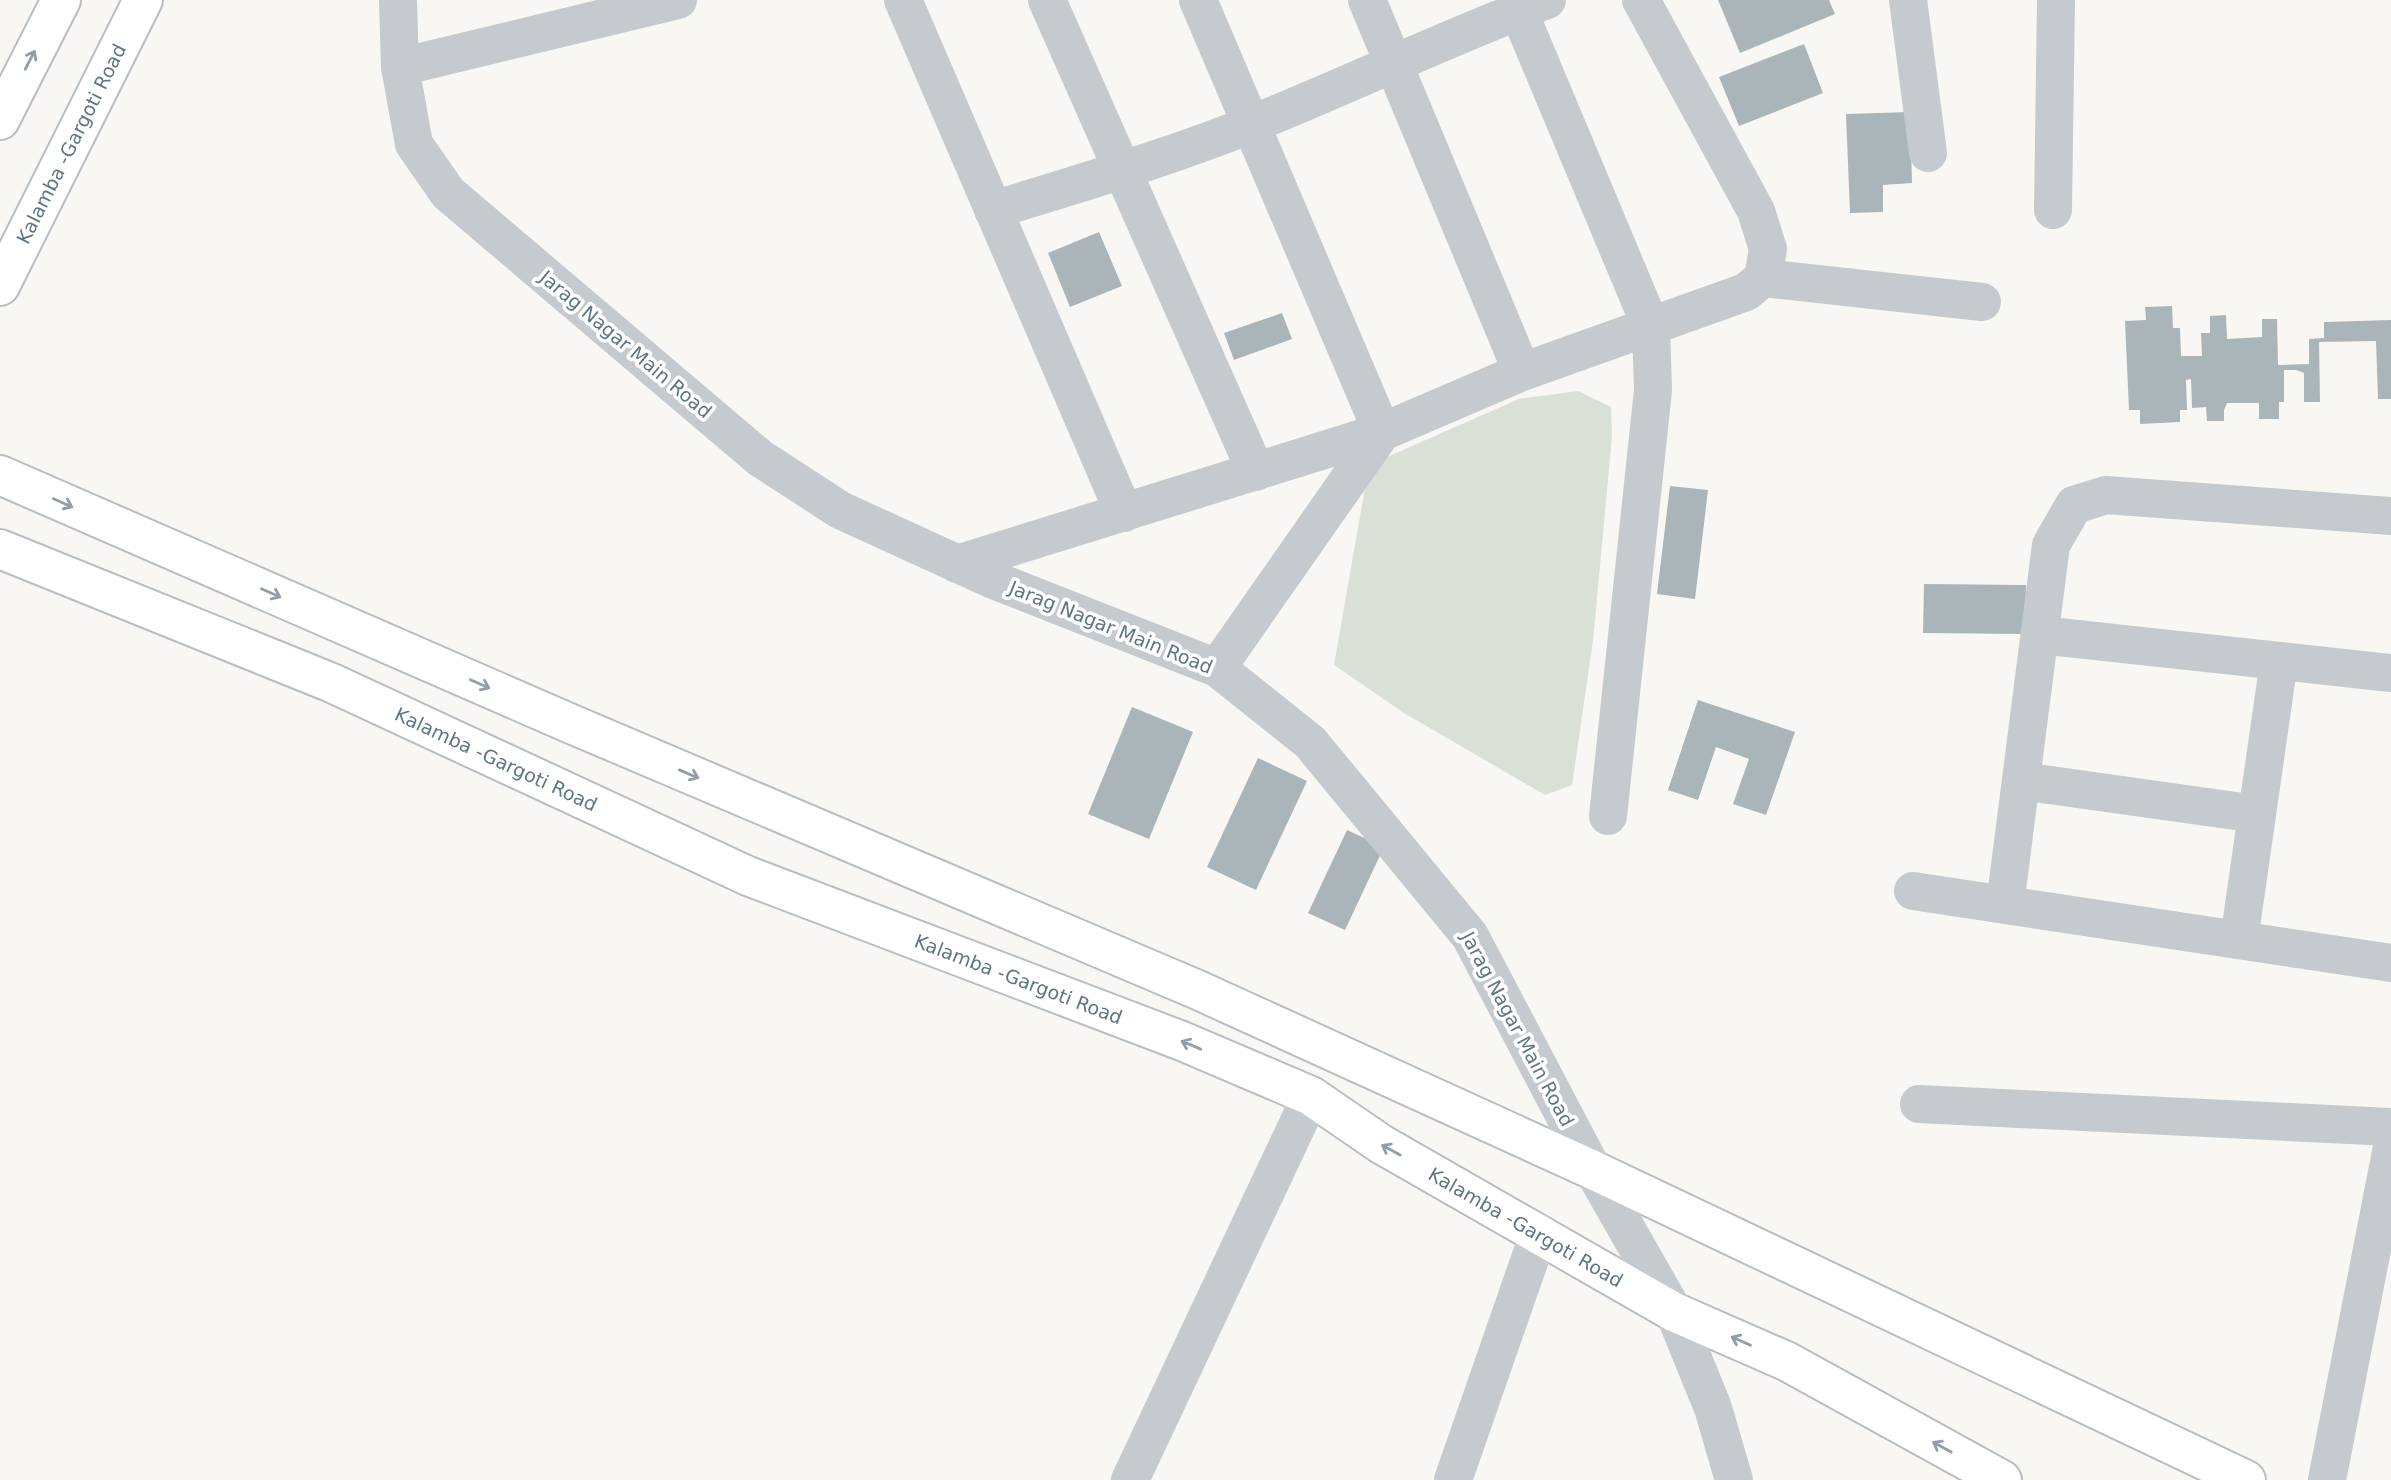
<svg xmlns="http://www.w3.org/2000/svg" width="2391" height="1480" viewBox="0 0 2391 1480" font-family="'DejaVu Sans',sans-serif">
<rect width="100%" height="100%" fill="#f8f7f4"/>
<path fill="#d9e0d5" d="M1578 391 1611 407 1612 436 1593 641 1572 785 1545 795 1404 713 1334 665 1369 465 1519 399Z"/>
<path fill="#aab5ba" d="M1718 0H1829L1835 14 1740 53Z
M1804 44 1823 93 1739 126 1719 77Z
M1910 112 1912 183 1883 185V212L1850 213 1846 114Z
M1099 232 1122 286 1070 307 1048 253Z
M2172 306 2173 328H2180L2181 356H2202L2201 333H2210V316L2226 315 2227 339 2262 337V319H2277L2278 365 2309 364V339L2324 338V322L2391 320V399H2378L2376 341 2319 342 2320 402H2304V373L2296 370H2284V402H2279V419H2259V403H2227L2224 410V421H2207L2206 407 2192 408 2191 379 2186 380 2187 410H2180V422L2140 424V410H2129L2125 321 2146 320 2145 307Z
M1282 313 1292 339 1234 360 1224 333Z
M1670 486 1708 490 1695 599 1657 594Z
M1924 584 2026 585 2025 634 1923 633Z
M1698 700 1795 732 1766 815 1733 804 1749 759 1716 747 1698 800 1668 790Z
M1132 707 1193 732 1149 839 1088 814Z
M1258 758 1307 781 1256 890 1207 867Z
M1347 830 1384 847 1345 930 1308 913Z"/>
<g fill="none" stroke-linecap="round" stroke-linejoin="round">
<defs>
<g id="major">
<path d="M0 120 61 0"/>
<path id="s1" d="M0 286 143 0"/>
<path d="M0 475 569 723 1198 990 1593 1170 2246 1480"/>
<path id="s2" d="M0 549 332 683 748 876 1182 1041 1311 1096 1381 1144 1674 1312 1786 1361 2002 1480"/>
</g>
</defs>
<use href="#major" stroke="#b7bdc0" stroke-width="42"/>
<path stroke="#c4cacd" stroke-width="38" d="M398 0 400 67 414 144 448 193 760 458 840 510 991 579 1217 668 1310 742 1470 936 1593 1170 1674 1312 1713 1408 1734 1480
M903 0 1124 513
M1047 0 1256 472
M1198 0 1382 432 1217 668
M1367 0 1522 372
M1514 0 1651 327 1653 390 1608 816
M1908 0 1928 153
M400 67 678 0
M993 210C1080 183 1168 158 1252 124 1351 84 1447 38 1547 0
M2053 210 2056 0
M1763 278 1982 302
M957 564 1382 432 1522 372 1746 292 1763 278 1768 249 1756 211 1641 0
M2040 635 2391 673
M2021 781 2257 814
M1913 891 2391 963
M2005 905 2051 545 2074 505 2106 495 2391 516
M2239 940 2279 661
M1919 1104 2391 1127
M1130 1480 1311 1096
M1453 1480 1539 1233
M2327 1480 2391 1152"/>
<use href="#major" stroke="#fff" stroke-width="38"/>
</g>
<defs><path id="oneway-shaft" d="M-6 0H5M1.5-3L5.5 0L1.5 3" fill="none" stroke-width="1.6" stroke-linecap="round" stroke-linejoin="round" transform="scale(1.75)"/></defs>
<g stroke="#8f9ea8">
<use href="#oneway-shaft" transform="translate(30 60) rotate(-63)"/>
<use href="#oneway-shaft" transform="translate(63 503) rotate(24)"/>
<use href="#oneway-shaft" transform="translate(271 593) rotate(24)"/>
<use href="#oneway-shaft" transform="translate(480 684) rotate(24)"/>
<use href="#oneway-shaft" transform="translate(689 774) rotate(23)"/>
<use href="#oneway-shaft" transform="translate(1191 1045) rotate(-157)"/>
<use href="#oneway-shaft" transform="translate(1391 1150) rotate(-151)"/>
<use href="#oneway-shaft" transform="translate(1741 1341) rotate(-156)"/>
<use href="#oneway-shaft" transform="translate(1942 1447) rotate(-151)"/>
</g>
<g text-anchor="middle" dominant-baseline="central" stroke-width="7" stroke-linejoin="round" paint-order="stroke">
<g font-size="19" fill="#5f7582" stroke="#fff">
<text stroke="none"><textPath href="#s1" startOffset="159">Kalamba -Gargoti Road</textPath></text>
<text transform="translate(626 344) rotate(40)">Jarag Nagar Main Road</text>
<text transform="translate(1111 627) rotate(22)">Jarag Nagar Main Road</text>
<text stroke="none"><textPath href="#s2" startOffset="539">Kalamba -Gargoti Road</textPath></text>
<text stroke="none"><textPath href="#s2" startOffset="1106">Kalamba -Gargoti Road</textPath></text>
<text transform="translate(1518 1029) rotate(62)">Jarag Nagar Main Road</text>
<text stroke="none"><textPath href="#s2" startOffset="1673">Kalamba -Gargoti Road</textPath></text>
</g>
</g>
</svg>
